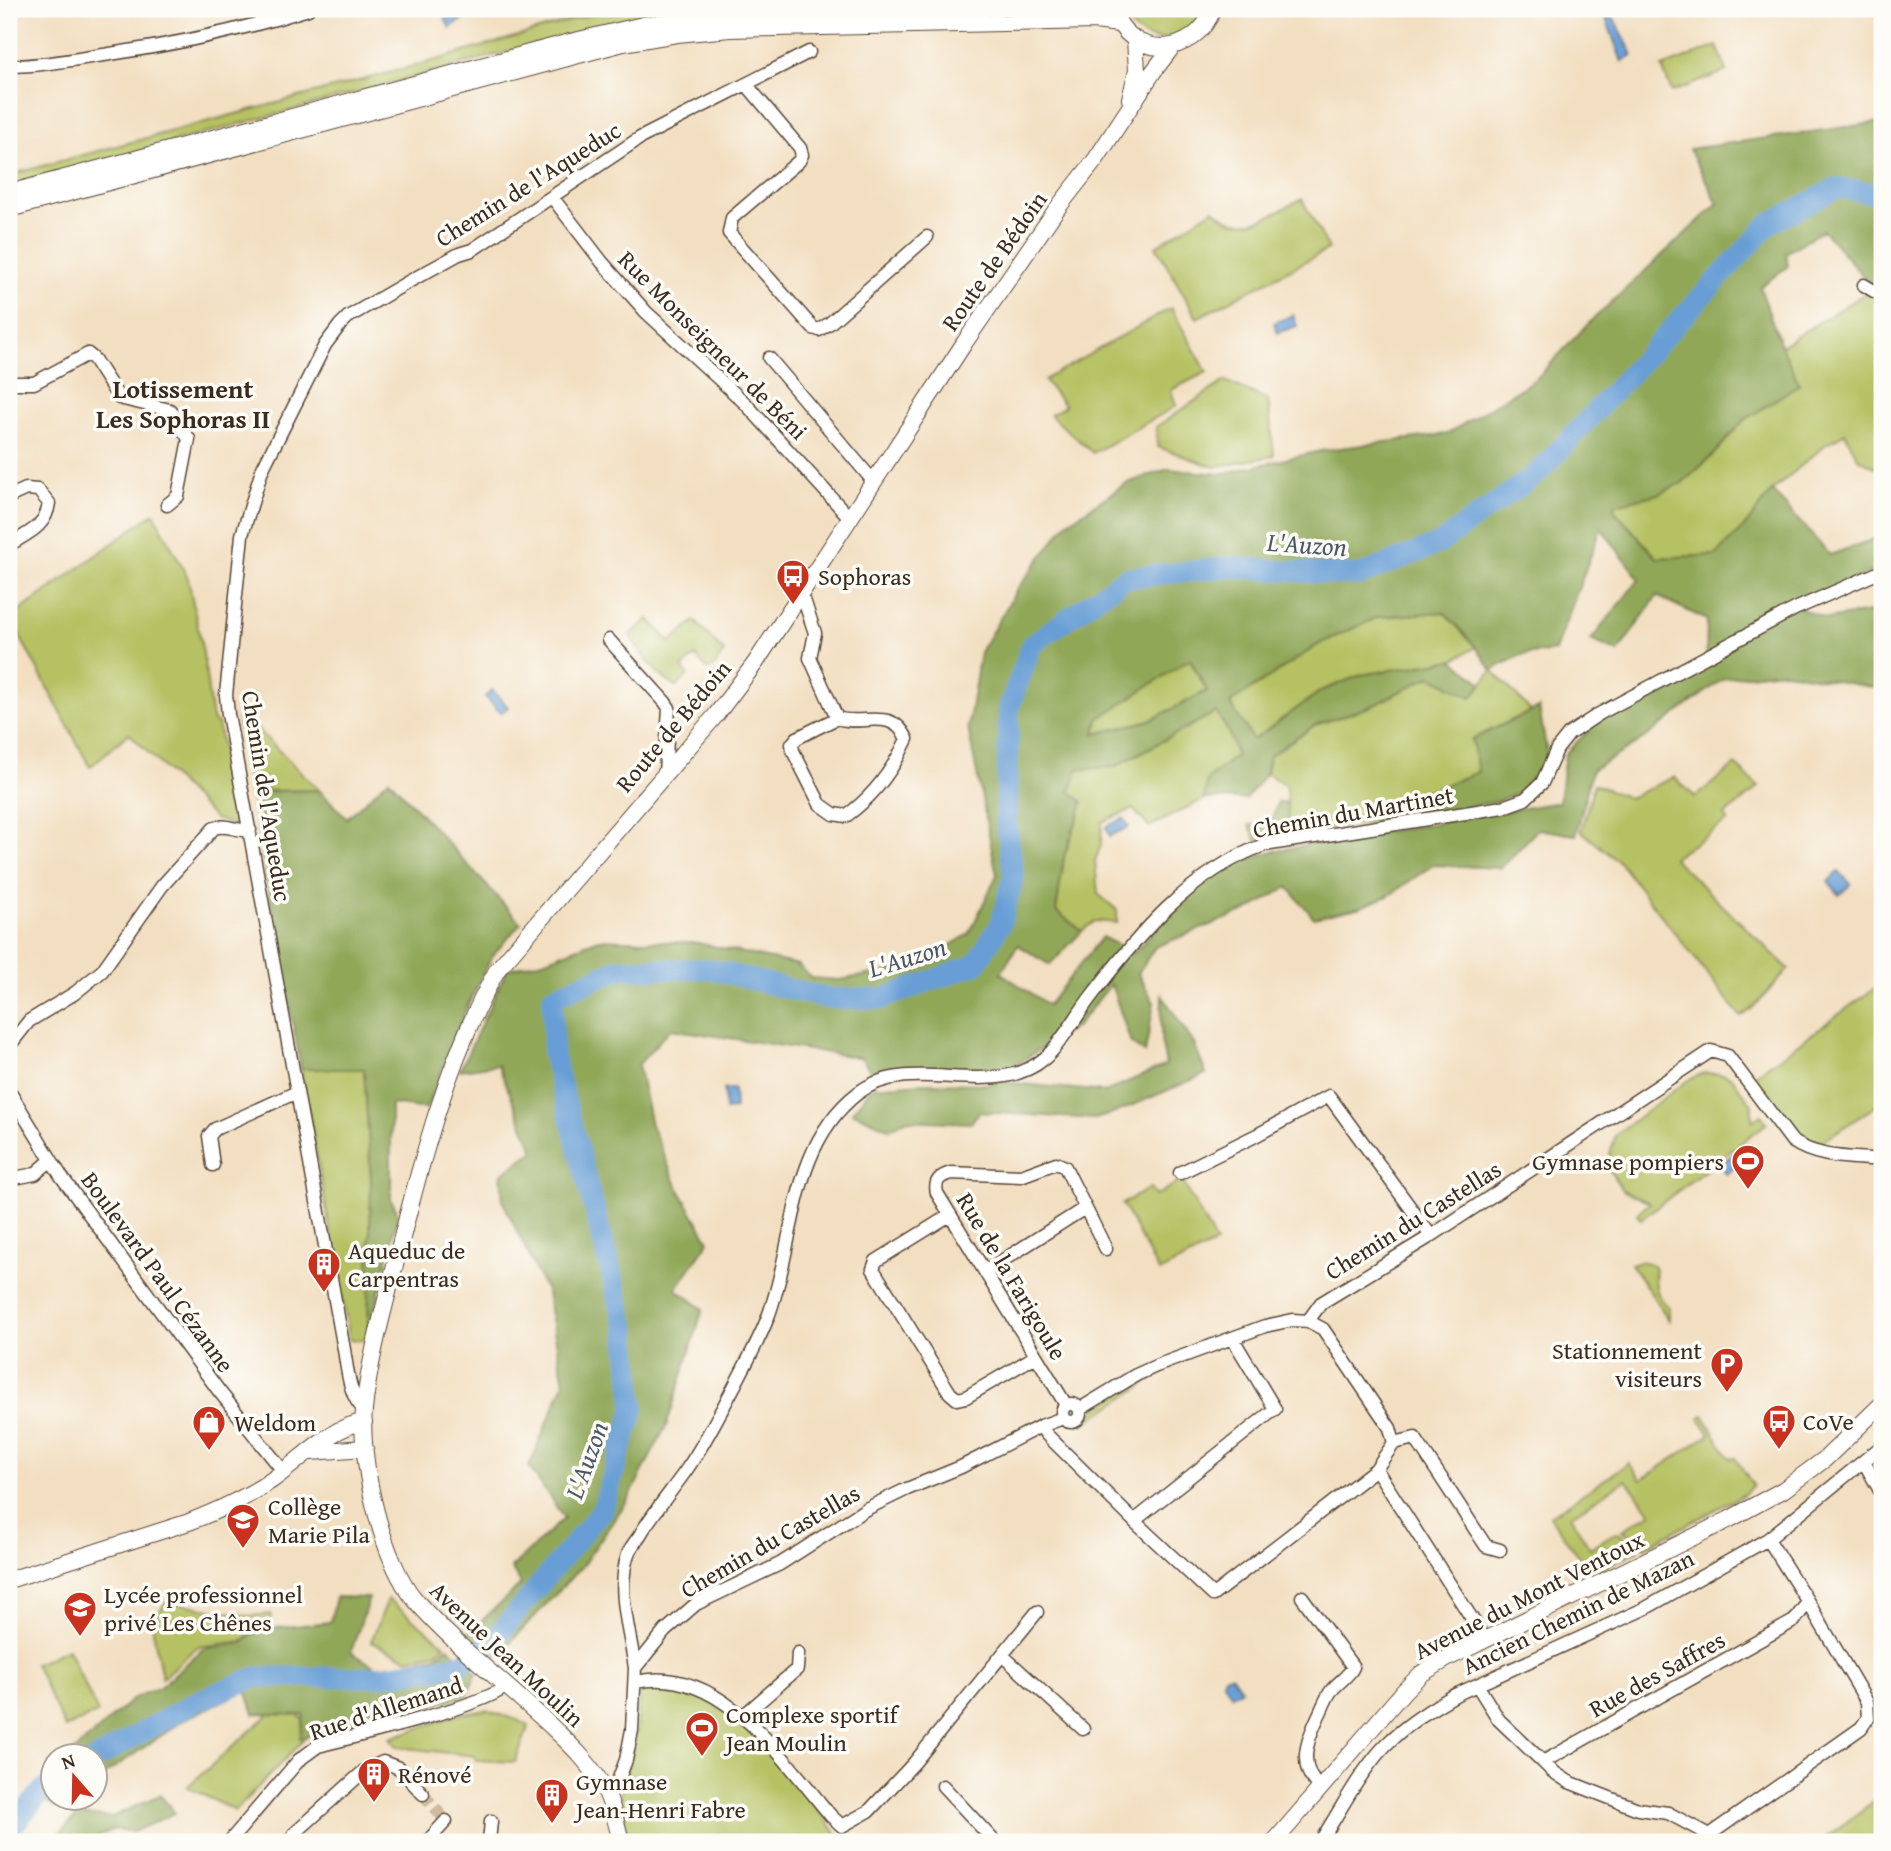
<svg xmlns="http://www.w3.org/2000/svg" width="1891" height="1851" viewBox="0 0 1891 1851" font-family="'Gentium Book Plus',serif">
<rect width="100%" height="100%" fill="#fdfcf7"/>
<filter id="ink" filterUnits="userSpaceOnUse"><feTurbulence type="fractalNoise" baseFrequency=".0143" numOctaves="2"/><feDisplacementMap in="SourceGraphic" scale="14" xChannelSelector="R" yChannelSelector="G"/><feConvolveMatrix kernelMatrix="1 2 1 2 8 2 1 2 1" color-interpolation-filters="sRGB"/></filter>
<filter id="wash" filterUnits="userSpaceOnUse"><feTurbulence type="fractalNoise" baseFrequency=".00686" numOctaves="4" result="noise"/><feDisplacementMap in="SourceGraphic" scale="28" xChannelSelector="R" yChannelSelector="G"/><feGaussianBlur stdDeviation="1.57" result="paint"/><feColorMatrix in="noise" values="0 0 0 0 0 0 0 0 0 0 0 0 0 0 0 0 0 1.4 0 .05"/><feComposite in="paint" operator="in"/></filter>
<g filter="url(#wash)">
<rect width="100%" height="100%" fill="#f2dec0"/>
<path fill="#b5c162" stroke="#787640" stroke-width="2" d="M610 9H713L637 17 9 186V175L440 59Z
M1121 9H1204C1188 48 1136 51 1121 9Z
M1717 46 1727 71 1672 92 1662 67Z
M1302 199 1329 249 1197 318 1156 246 1214 209C1242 239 1273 213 1302 199Z
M1869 291 1882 299V471L1858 458 1845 433 1825 445 1772 491 1746 525 1716 555 1657 558 1614 510 1615 504 1658 494 1682 483 1712 456 1743 421 1799 384 1781 346Z
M1171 308 1207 372 1171 390 1176 406 1093 453 1050 415 1065 406 1044 380Z
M1225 381 1268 400 1274 456 1214 467 1158 447 1156 427Z
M154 513 188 578 203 653 211 713 213 721 218 724 230 786 235 826 215 819 129 733 90 767 10 618Z
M1444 612 1476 647 1453 660 1361 675 1321 691 1253 740 1230 703 1321 643 1378 617Z
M649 619 670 642 695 621 724 652 713 668 707 669 695 656 682 668 688 675 677 687C659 678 639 652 630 635Z
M1189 658 1207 691 1151 720 1095 734 1098 719Z
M1492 670 1531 711 1472 739 1479 772 1437 788 1402 797V808L1335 821 1288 826 1286 785 1266 773 1269 756 1315 725 1372 706 1430 676 1472 697Z
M1216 712 1228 731 1237 755 1208 780 1204 799 1149 827 1133 809 1102 822 1101 845 1095 861 1098 894 1117 910V923L1095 921 1082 931 1056 911 1064 857 1083 802 1070 792 1078 769 1114 767Z
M243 715 319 790 251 791 238 718Z
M1735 765 1759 787 1725 815 1728 821 1673 858 1789 969 1752 1009 1741 1017 1619 862 1581 831 1594 784 1629 798 1674 777 1695 797Z
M1882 983V1102L1815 1146 1800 1134 1792 1133 1751 1078Z
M301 1069H364L371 1179 368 1340H350Z
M1704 1073 1723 1074 1732 1077 1752 1105V1121L1761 1115 1767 1123 1641 1219 1637 1214 1650 1203 1622 1190 1609 1169 1610 1154 1616 1134 1688 1080Z
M1182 1180 1216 1243 1159 1272 1122 1204 1150 1188 1155 1196Z
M1640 1261C1662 1265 1653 1273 1656 1288 1658 1297 1664 1302 1669 1308V1320L1631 1264Z
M1173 1366 1083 1424 1087 1414 1140 1381Z
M1703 1415 1728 1456 1731 1459 1735 1458 1753 1485 1743 1495 1645 1547 1622 1530 1651 1513 1626 1480 1570 1516 1590 1548 1617 1532 1639 1550 1597 1572 1592 1567 1587 1569 1550 1516 1629 1463 1641 1480 1710 1434 1699 1418Z
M388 1599 445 1645 437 1652 408 1659 371 1642Z
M166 1601 248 1616 271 1614V1626L254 1629 243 1641 197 1647 162 1678 152 1625Z
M68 1649 98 1713 65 1728 35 1664Z
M654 1684C667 1686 684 1687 696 1693 754 1721 803 1793 844 1842H629L620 1795 636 1737 640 1696 647 1686Z
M283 1702 314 1729 235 1811 187 1787Z
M486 1710 517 1720 529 1726 515 1762 476 1760 475 1756 398 1747 390 1738 457 1715Z
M1882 1795V1842H1820Z"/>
<path fill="#90a758" stroke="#66683b" stroke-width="2" fill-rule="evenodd" d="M1882 122V291L1868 282 1823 230 1786 253 1788 266 1760 287 1781 346 1799 384 1743 421 1712 456 1682 483 1658 494 1615 504 1614 510 1657 558 1716 555 1746 525 1772 491 1830 555 1874 539 1882 549V567L1794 606 1827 619 1882 610V689L1781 671 1724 678 1638 743 1592 770 1576 835 1538 829 1501 868 1433 865 1388 896 1358 908 1314 918 1288 887 1248 910 1155 947 1138 973 1154 1003 1145 1053 1131 1043 1111 984 1076 1027 1008 1069 898 1071 873 1076 862 1058 670 1029 638 1065 651 1125 678 1188 709 1241 676 1289 703 1309 667 1424 629 1498 582 1566 494 1660 465 1636 521 1584 511 1568 564 1518 529 1467 564 1383 547 1293 503 1202 501 1174 534 1151 498 1065 460 1070 507 969 543 961 599 939 698 943 798 965 811 978 839 980 886 972 931 957 969 934 997 875 968 728 980 652 1018 588 1067 523 1127 483 1168 469 1220 474 1325 450 1447 434 1537 378 1587 325 1718 203 1689 149ZM1601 528 1639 579 1591 640 1618 652 1657 596 1707 620 1706 662 1600 719 1565 754 1559 802 1273 851 1253 858 1233 860 1174 908 1134 953 1102 937 1048 1005 1001 973 1018 945 1050 965 1082 931 1056 911 1064 857 1083 802 1070 791 1078 769 1114 767 1216 712 1228 731 1236 755 1207 780 1204 799H1246L1266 773 1269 756 1315 725 1372 706 1430 676 1472 697 1482 683 1453 660 1361 675 1321 691 1253 740 1230 703 1321 643 1378 617 1444 612 1476 647 1492 670 1521 655 1555 651ZM1190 659 1207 691 1151 720 1095 734 1098 719Z
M1539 708 1547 753 1544 764 1521 792 1496 802 1257 841 1249 825 1269 826 1278 802 1287 803 1289 826 1335 821 1402 808V797L1437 788 1478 772 1472 739Z
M389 779 521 923 492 956 466 1009 426 1109 391 1104V1199L398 1214 368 1340 371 1179 364 1069H301L251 792 319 790 347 818Z
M1162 995 1194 1044 1206 1074 1112 1114 1095 1119 979 1112 971 1123 906 1120 890 1129 852 1112 872 1087 922 1083 988 1084 1002 1082 1105 1092 1166 1065 1161 1040Z
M336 1597 369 1598 351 1652 379 1669 436 1656 448 1647 477 1673 466 1696 346 1729 300 1738 304 1715 254 1714 246 1690 187 1718 95 1781 94 1756H69L134 1698 160 1687 203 1649 243 1643 258 1630 330 1622Z
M52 1772V1798L69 1799 56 1807 30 1792Z
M160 1795 175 1813 133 1832 115 1829 98 1836 97 1842H54L53 1839 78 1815 112 1817Z"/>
<path fill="#689ed5" stroke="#52647a" stroke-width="2" d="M460 9 467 16 450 28 445 19Z
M1612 15 1633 55 1622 62 1606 18Z
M1293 315 1297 326 1278 333 1274 323Z
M492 690 508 707 501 713 485 697Z
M1124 818 1129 827 1110 836 1106 827Z
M1839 872 1851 884 1839 895 1828 881Z
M724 1089H734L735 1109 725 1110Z
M1735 1153 1742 1162 1726 1174 1719 1165Z
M1231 1675 1241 1689 1232 1695 1223 1681 1225 1676Z"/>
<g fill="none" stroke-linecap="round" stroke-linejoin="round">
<path stroke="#689ed5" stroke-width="21" d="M94 1760 195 1702 256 1677H372L459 1665 492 1642 602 1510 634 1409 626 1328 553 1054V997L619 969H710L825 998 882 999 976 964 1000 925 1014 877 1006 821 1009 708 1032 644 1125 578 1230 567 1358 576 1440 543 1538 473 1769 224 1836 188 1882 194
M9 1830 44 1789 52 1784"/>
</g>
</g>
<g filter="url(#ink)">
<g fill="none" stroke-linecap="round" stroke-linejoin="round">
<path stroke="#cdbaa0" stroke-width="12" stroke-dasharray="12 6" stroke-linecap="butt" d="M423 1794 446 1821"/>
<defs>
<path id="street" d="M9 66C43 66 76 59 110 54 177 44 243 30 308 9
M746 84 800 148 802 155 799 161 732 218 729 233 813 328 819 330 830 323 927 237
M552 197 602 262 646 312 745 403 850 518
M1864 285 1882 296
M769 358 874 482
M9 383H34L88 354 94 359 119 398 170 410 189 439 178 496 167 505
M9 545C28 533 46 527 49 503L38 490 26 489 13 495
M798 597 805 603 815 633 810 658 837 718
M609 640 665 702 669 708 665 773
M837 718C862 727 892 706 907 739 893 770 874 796 846 816L834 814 820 804 793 751 792 744 797 738Z
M9 1046 29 1021 75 993 102 971 162 886 214 828C226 823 237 832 250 830
M9 1091 61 1176 219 1391 284 1472
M213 1165 209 1136 215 1129 297 1092
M1180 1173 1255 1136 1329 1096 1431 1236
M9 1179 35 1174 50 1161
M950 1215 876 1261 873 1269 950 1393 957 1399 966 1397 1036 1356
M986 1271 1085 1208
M1308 1321 1321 1303 1431 1236 1711 1051 1728 1056 1792 1141C1818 1159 1851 1157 1882 1160
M1062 1413a9 9 0 1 1 18 0a9 9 0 1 1-18 0Z
M1066 1405 937 1193C934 1181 940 1176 951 1173L1021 1176 1056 1163 1065 1167 1106 1249
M364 1409C348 1397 347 1363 343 1344L228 714 226 695 242 535 262 470 325 345 340 325 348 317 410 281 459 254 472 250 640 138 809 52
M1080 1409 1136 1375 1156 1366 1265 1326 1293 1320 1308 1321 1323 1329 1390 1428 1394 1443 1376 1469 1213 1595 1134 1521
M1041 1426 1046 1434 1134 1521 1275 1409 1233 1339
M1394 1443 1415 1438 1486 1546 1500 1550
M1864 1462 1882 1494
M1376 1469 1478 1628 1483 1640
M1302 1597 1353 1667C1349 1676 1338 1682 1331 1691 1326 1698 1323 1707 1319 1715 1307 1740 1296 1767 1321 1789
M1002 1655 1083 1729
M635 1668C630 1632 616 1590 628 1554 630 1548 636 1541 640 1535 654 1511 671 1492 687 1469 705 1443 720 1413 735 1385 746 1363 759 1341 768 1317 796 1243 789 1146 858 1093 910 1052 993 1103 1045 1058 1060 1045 1077 1015 1090 998 1136 937 1190 872 1264 845L1503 807 1525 799 1542 783 1557 749 1569 734 1599 714 1795 609 1882 571
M636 1682C721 1663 783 1760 831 1816L842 1826 869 1811 914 1763 1037 1612
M1477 1685 1499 1720 1543 1762 1794 1621 1808 1602 1768 1539
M743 1716 797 1669 798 1653
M1543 1762 1552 1771 1569 1782 1638 1809 1668 1813 1709 1835 1861 1728 1868 1718 1867 1702 1808 1602
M943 1786 995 1842
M607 1793 616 1786 626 1760 632 1730 635 1668 665 1631 696 1604 780 1564 866 1509 907 1489 961 1467 1041 1426 1063 1418
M229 1842 299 1760 318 1746C352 1737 490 1705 507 1685
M292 1842 294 1834 364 1771 383 1762 399 1768 423 1794
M427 1842 446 1821
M489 1842 491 1821
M1320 1842C1341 1810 1363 1765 1392 1739 1411 1721 1433 1708 1455 1695L1646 1608 1768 1539 1882 1446"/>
<path id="secondary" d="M1113 9C1129 61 1195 58 1213 9
M1130 99 1137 70 1135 40
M9 193 570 42 643 25 709 17 983 9
M9 209 623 43 677 34 730 29 1095 21 1119 24
M310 1452 365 1448
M9 1580 189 1522C217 1511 246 1498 272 1480 300 1461 329 1427 364 1422
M621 1842C617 1825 613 1807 606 1792 593 1766 572 1746 552 1727 507 1684 456 1647 416 1601 382 1562 359 1460 364 1410 369 1361 383 1312 395 1265 420 1165 447 1060 497 970L716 715 756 662 965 342 1056 210 1096 159 1153 72 1172 47
M1274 1842 1404 1691 1421 1674 1448 1658 1728 1520 1783 1490 1825 1459 1882 1404"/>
</defs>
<use href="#street" stroke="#564536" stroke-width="15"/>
<use href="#secondary" stroke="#564536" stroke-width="18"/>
<use href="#street" stroke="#fff" stroke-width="12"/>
<use href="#secondary" stroke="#fff" stroke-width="16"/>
</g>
</g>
<defs>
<symbol id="bus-pin" viewBox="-11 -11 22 30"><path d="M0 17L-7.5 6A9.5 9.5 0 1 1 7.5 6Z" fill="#c8321e" stroke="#fdfcf7"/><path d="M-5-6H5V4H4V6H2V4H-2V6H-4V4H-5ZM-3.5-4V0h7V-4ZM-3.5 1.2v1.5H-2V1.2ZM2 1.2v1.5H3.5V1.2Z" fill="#fff"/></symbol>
<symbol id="stadium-pin" viewBox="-11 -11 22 30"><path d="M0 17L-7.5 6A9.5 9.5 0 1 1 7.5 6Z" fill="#c8321e" stroke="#fdfcf7"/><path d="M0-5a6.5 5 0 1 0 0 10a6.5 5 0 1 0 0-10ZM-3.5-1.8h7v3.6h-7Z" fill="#fff"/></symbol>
<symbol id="building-pin" viewBox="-11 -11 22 30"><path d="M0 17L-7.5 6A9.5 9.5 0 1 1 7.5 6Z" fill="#c8321e" stroke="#fdfcf7"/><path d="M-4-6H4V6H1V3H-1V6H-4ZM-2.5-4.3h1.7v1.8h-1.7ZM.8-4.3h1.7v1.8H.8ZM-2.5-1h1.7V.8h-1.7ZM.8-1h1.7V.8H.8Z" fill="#fff"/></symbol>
<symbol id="parking-pin" viewBox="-11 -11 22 30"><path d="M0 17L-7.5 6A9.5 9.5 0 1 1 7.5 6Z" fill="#c8321e" stroke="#fdfcf7"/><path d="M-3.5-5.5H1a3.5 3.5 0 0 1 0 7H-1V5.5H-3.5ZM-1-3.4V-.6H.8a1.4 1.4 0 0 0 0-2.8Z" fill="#fff"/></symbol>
<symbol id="shop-pin" viewBox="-11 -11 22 30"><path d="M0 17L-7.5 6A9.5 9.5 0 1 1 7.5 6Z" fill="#c8321e" stroke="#fdfcf7"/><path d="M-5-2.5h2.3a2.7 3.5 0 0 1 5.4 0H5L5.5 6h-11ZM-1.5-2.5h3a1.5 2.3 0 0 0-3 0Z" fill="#fff"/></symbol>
<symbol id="school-pin" viewBox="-11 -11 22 30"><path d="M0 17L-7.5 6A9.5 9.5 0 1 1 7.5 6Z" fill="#c8321e" stroke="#fdfcf7"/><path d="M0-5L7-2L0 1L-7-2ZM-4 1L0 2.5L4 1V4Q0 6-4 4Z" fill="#fff"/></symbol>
</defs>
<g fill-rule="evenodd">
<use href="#bus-pin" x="774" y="557" width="38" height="52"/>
<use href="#stadium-pin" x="1729" y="1142" width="38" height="52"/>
<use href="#building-pin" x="305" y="1245" width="38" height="52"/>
<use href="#parking-pin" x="1708" y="1345" width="38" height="52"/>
<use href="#bus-pin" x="1760" y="1402" width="38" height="52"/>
<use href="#shop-pin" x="190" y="1403" width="38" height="52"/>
<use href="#school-pin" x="224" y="1501" width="38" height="52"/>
<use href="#school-pin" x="61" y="1589" width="38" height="52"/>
<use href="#stadium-pin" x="683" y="1709" width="38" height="52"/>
<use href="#building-pin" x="355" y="1755" width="38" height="52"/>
<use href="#building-pin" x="533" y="1776" width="38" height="52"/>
</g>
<g text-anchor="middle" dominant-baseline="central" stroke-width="7" stroke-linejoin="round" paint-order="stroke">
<g font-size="24" fill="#3b2a1e" stroke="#fdfcf7">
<text transform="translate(528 184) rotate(-32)">Chemin de l'Aqueduc</text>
<text transform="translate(994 261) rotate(-55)">Route de Bédoin</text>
<text transform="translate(713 345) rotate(45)">Rue Monseigneur de Béni</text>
<text transform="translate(673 726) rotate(-50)">Route de Bédoin</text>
<text transform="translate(267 796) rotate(81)">Chemin de l'Aqueduc</text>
<text transform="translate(1353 812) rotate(-10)">Chemin du Martinet</text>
<text transform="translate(1413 1220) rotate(-32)">Chemin du Castellas</text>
<text transform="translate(158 1272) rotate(54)">Boulevard Paul Cézanne</text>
<text transform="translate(1012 1276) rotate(59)">Rue de la Farigoule</text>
<text transform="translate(770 1541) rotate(-30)">Chemin du Castellas</text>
<text transform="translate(1529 1595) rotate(-27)">Avenue du Mont Ventoux</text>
<text transform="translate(1578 1612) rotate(-26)">Ancien Chemin de Mazan</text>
<text transform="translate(507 1654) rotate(43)">Avenue Jean Moulin</text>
<text transform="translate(1657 1674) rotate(-29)">Rue des Saffres</text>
<text transform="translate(386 1708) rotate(-18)">Rue d'Allemand</text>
</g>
<g font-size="24" fill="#3b2a1e" stroke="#fdfcf7" text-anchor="start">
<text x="818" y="576">Sophoras</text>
<text x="1724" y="1161" text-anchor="end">Gymnase pompiers</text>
<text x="348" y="1250">Aqueduc de<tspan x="348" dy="28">Carpentras</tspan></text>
<text x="1702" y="1350" text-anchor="end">Stationnement<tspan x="1702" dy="28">visiteurs</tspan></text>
<text x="1803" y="1421">CoVe</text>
<text x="234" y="1422">Weldom</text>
<text x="268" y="1506">Collège<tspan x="268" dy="28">Marie Pila</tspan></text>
<text x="104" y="1594">Lycée professionnel<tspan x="104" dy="28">privé Les Chênes</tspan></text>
<text x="726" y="1714">Complexe sportif<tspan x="726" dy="28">Jean Moulin</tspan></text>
<text x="398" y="1774">Rénové</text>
<text x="576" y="1781">Gymnase<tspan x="576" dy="28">Jean-Henri Fabre</tspan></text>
</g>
<g font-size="26" font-weight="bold" fill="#3b2a1e" stroke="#fdfcf7">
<text x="183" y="388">Lotissement<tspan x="183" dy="30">Les Sophoras II</tspan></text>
</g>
<g font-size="26" font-style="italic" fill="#4d5867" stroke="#fdfcf7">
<text transform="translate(1307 544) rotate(4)">L'Auzon</text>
<text transform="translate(907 957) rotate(-17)">L'Auzon</text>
<text transform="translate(586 1460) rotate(-70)">L'Auzon</text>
</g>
</g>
<rect width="1891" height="1851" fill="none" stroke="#fdfcf7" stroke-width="35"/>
<g transform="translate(74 1777) rotate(340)"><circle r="33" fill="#fdfcf7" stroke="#afa8a0" stroke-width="2"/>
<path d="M0-5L12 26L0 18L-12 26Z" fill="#c8321e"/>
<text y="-10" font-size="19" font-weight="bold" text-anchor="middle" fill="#3b2a1e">N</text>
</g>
</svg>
